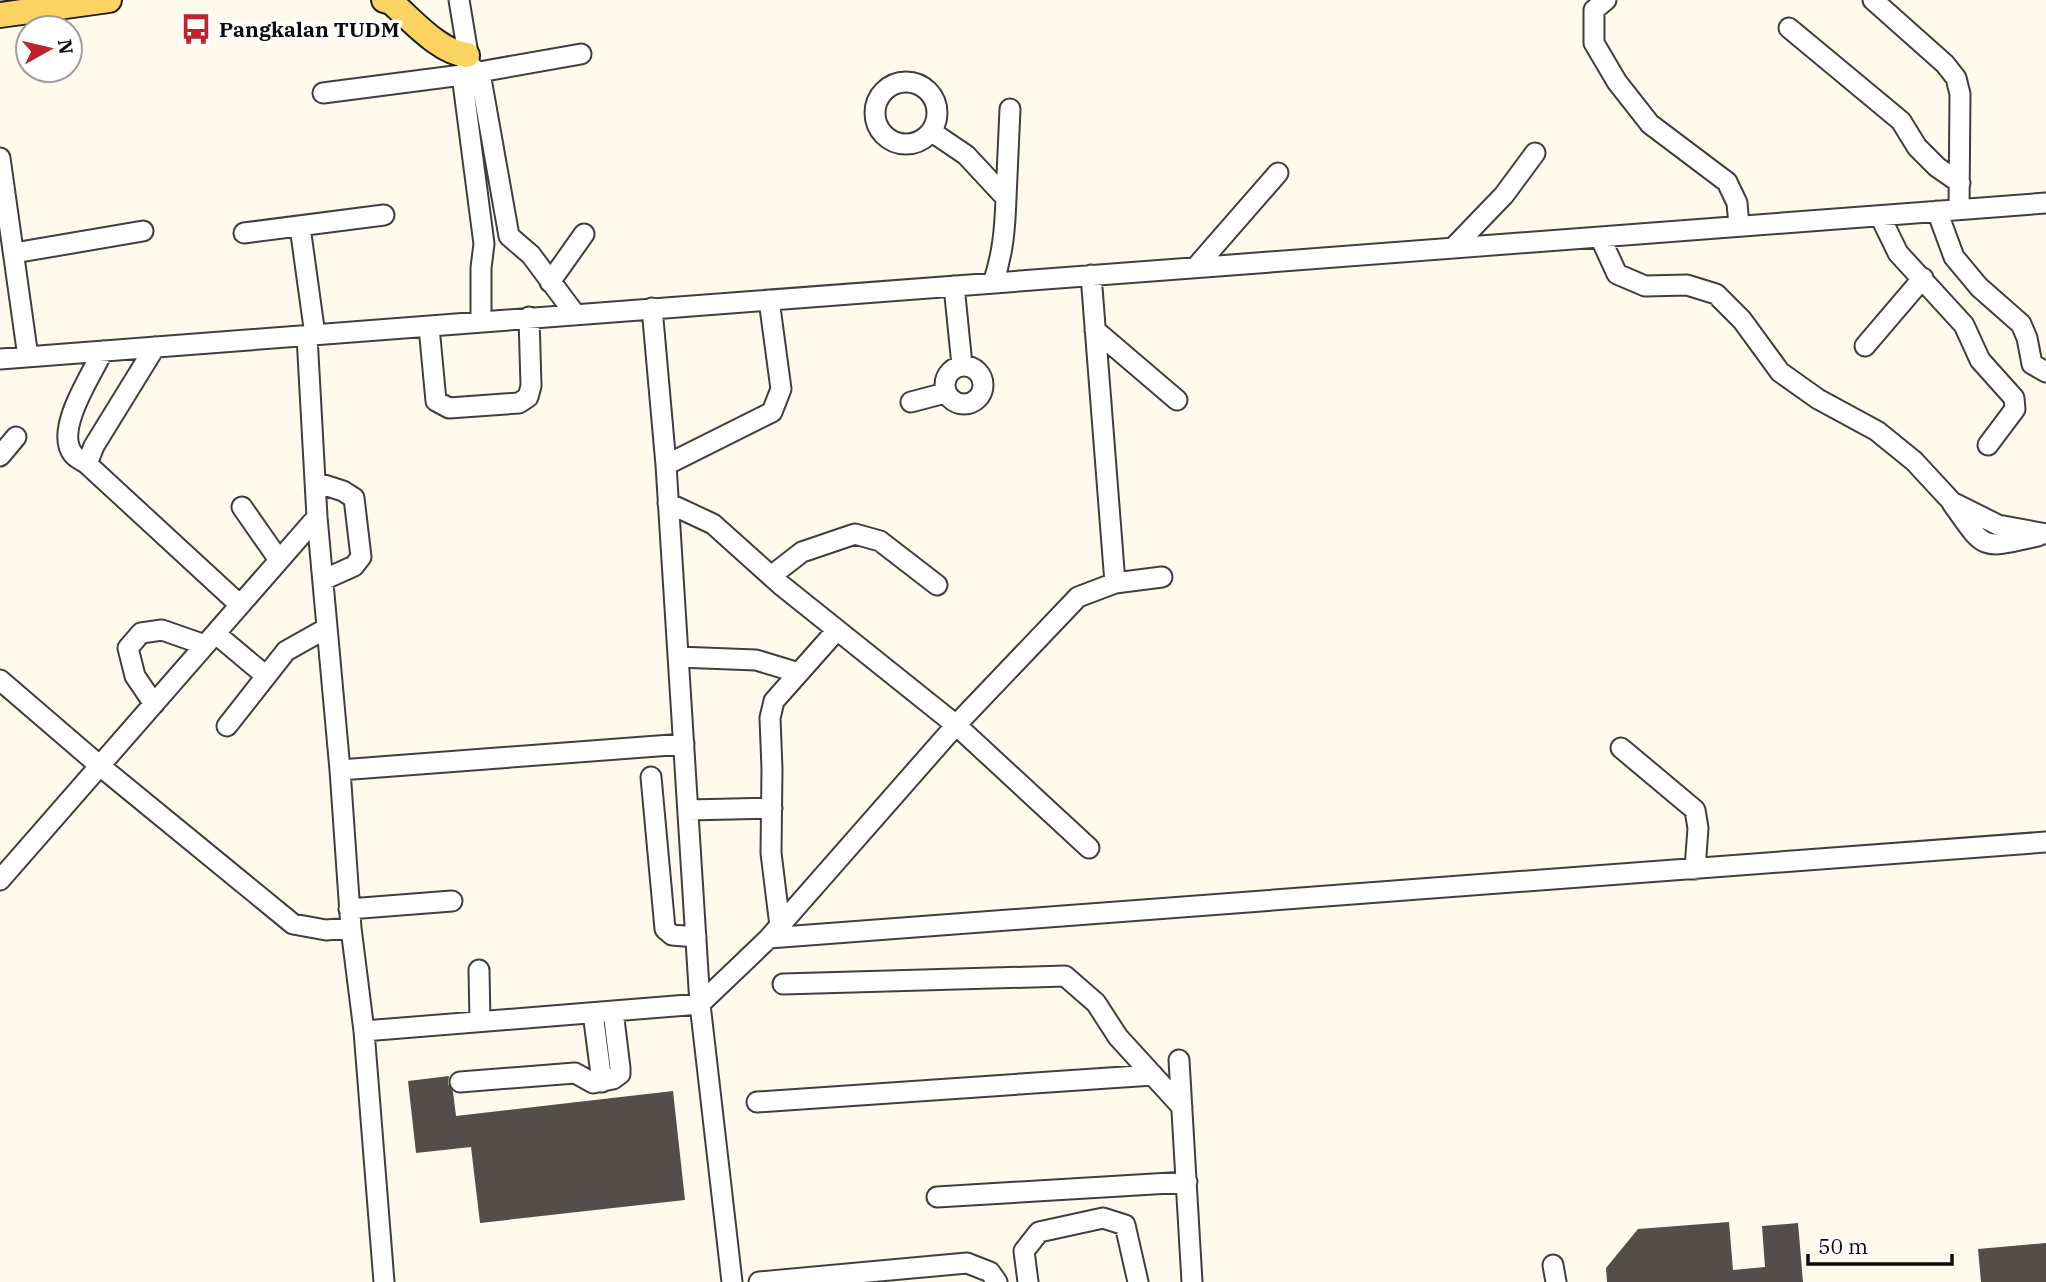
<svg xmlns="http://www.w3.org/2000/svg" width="2046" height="1282" viewBox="0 0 2046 1282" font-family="'IBM Plex Serif',serif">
<rect width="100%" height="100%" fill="#fffbec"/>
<path fill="#554d49" d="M449 1076 448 1084 453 1092 456 1116 673 1091 685 1200 480 1223 471 1147 416 1153 408 1081Z
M1729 1222 1733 1270 1765 1267 1762 1226 1798 1223 1803 1282H1607L1606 1268 1638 1229Z
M2046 1243V1282H1981L1978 1249Z"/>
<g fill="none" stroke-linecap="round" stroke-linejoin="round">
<defs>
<path id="minor" d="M459 0 470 66 480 73 509 236 531 255 575 314
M1606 0 1594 10V43L1617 82 1650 124 1727 182 1737 203 1739 226
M1873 0 1945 64 1956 78 1960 94 1959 209
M1789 28 1901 121 1917 147 1937 167 1960 183
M469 67 462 75 484 244 481 268V322
M875 113a31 31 0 1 1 62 0a31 31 0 1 1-62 0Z
M323 93 462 75 581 54
M932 132 966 155 1006 198C1005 228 1003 254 993 283
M0 158 28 357
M1006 198 1010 109
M1937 211 1954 257 1979 287 2021 324 2027 338 2032 364 2046 372
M1880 216 1898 253 1964 325 1980 360 2014 398 2015 409 1988 445
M300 227 315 335
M244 233 384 215
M1600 237 1617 274 1645 286 1687 285 1716 294 1742 320 1780 372 1818 399 1877 431 1914 461 1952 502 1998 525 2046 534
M1453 248 1504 195 1535 153
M14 253 143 231
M1196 267 1278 173
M1091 275 1115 583
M550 282 584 234
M954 286 962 365
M652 308 666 465 700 1004 732 1282
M429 327 436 401 449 408 519 403 528 397 531 386 529 317
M1095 330 1177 400
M307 336 317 517 340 770 351 928 364 1031 384 1282
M1865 346 1923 278
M103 351C92 374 54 430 73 454 76 458 83 461 87 464L240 605
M0 359C209 343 418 326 626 311L2046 203
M945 385a19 19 0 1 1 38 0a19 19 0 1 1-38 0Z
M911 402 945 393
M0 456 16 437
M87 464 94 446 155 347
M666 465 772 412 781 389 769 300
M315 482 343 491 354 498 361 557 354 566 323 580
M668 503 713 524 781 585 956 725 1089 848
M1952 503C1986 551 1980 549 2038 536
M242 507 279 560
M771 576 802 552 855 534 880 541 937 585
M216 634 266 676
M678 657 756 660 799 673
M0 680 100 766 293 924 326 930 351 928
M154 704 135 676 128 648 141 633 162 630 205 645
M227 726 286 651 327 628
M1621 748 1695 810 1698 828 1695 869
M340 770 684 744
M651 777 665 929 672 935 696 937
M688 810 772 808
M0 880 317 517
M349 909 452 901
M780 926 771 853 772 769 770 718 774 701 837 630
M769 938 2046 842
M479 970 480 1021
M783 984 1065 976 1096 1003 1118 1037 1182 1107
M593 1013 602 1082
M364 1031 700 1004 769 938 956 725 1078 597 1115 583 1162 577
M1179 1060 1192 1282
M460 1082 575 1073 593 1083 613 1079 620 1074V1068L613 1011
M757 1102 1153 1075
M937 1197 1187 1182
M1553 1265 1556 1282
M759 1282 967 1263 990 1272 997 1282
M1028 1282 1024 1251 1039 1232 1103 1218 1125 1225 1138 1282"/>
<path id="major" d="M384 0 391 2C413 21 439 52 467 55
M0 15 109 0"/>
</defs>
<use href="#minor" stroke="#3f3f3f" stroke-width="23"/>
<use href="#major" stroke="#1d1d1d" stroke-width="28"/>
<use href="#minor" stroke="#fff" stroke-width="19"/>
<use href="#major" stroke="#fad361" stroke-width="24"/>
</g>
<defs>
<symbol id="bus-bare" viewBox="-9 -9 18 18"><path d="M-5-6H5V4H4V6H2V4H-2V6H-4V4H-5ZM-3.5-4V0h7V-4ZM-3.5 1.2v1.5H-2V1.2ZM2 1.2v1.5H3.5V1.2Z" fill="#bd232c" stroke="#fff" stroke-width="2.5" paint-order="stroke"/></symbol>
</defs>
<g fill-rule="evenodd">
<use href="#bus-bare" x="174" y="7" width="44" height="44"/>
</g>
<g text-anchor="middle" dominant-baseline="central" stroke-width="7" stroke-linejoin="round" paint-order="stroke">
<g font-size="21" font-weight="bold" fill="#0c0c0c" stroke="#fff" text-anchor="start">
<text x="219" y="29">Pangkalan TUDM</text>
</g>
</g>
<g transform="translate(49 49) rotate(82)"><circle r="33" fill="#ffffff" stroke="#9e9e9e" stroke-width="2"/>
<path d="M0-5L12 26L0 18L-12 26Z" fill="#bd232c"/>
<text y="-10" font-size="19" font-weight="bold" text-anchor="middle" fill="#0c0c0c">N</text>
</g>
<path d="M1808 1254v10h144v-10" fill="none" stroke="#0c0c0c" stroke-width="3.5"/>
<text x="1818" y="1254" font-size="21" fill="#0c0c0c" stroke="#ffffff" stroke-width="5" paint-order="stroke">50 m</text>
</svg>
